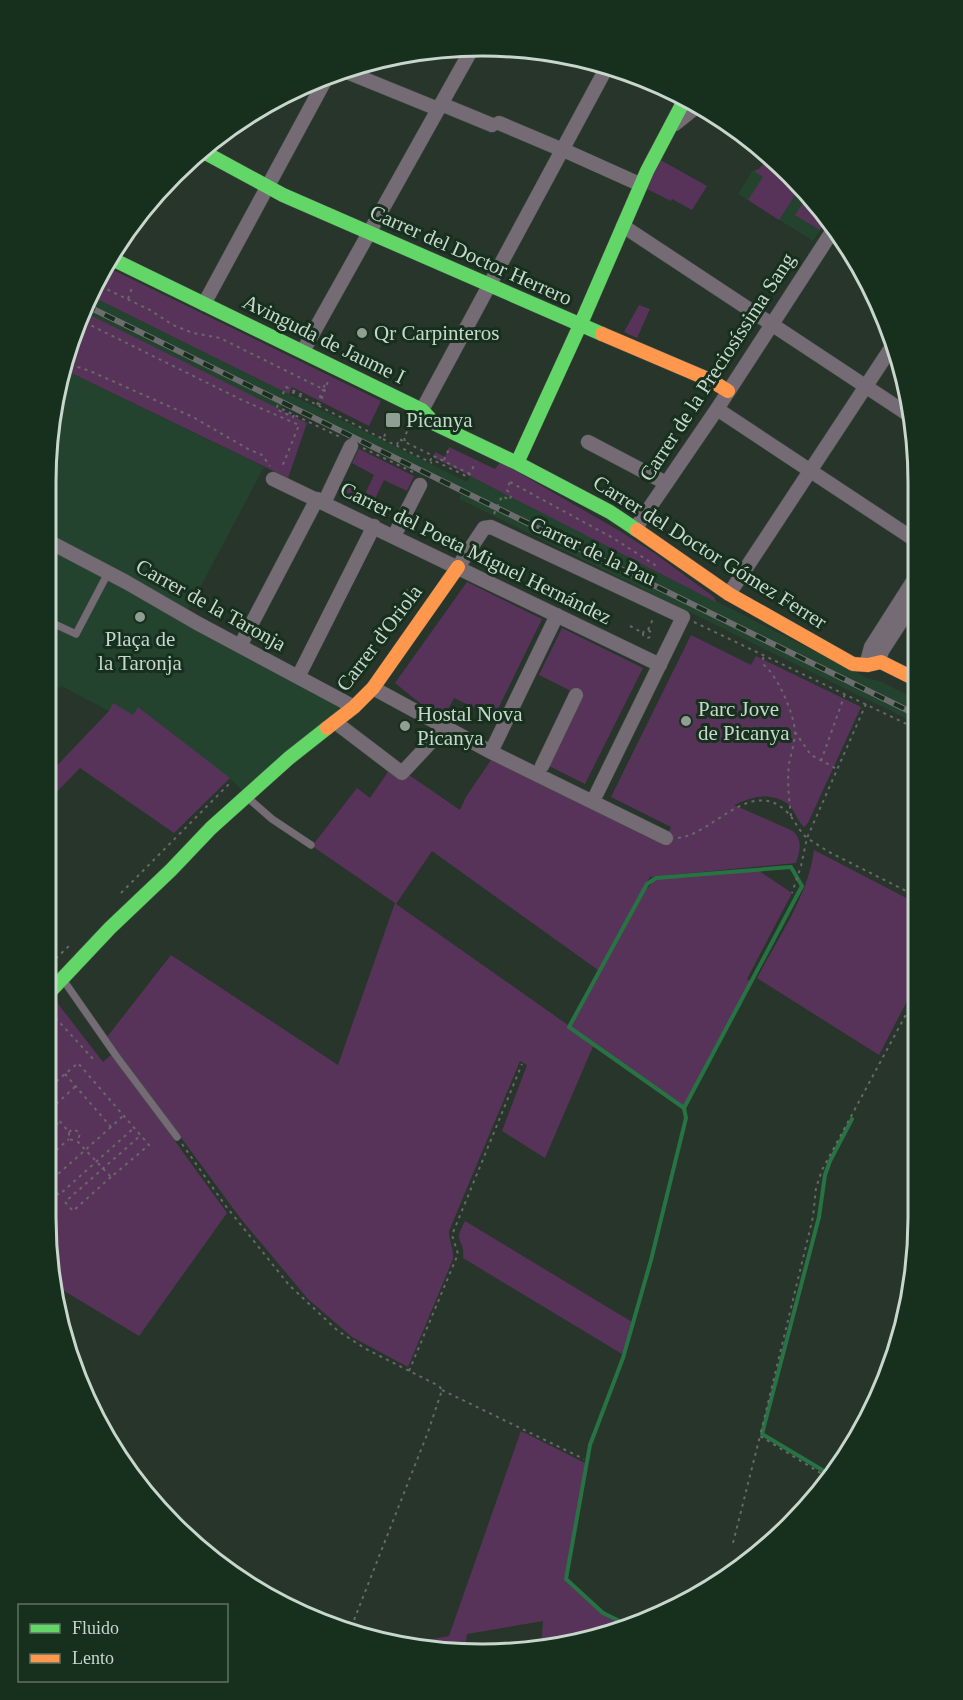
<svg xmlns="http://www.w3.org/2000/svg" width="963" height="1700" viewBox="0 0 963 1700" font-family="'Times New Roman',serif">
<rect width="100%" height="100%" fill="#27352b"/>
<path fill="#24432e" d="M769 157 790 173 828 218 813 241 738 194 752 171 759 169Z
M89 295 467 482 470 476 867 678 882 682 915 699V723L459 499 461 494 434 481 435 478 283 405 280 410 82 311Z
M63 369 264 467 185 616 354 707 247 796 235 783 138 707 134 715 109 711 61 686 60 688 46 681V453Z"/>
<path fill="#583359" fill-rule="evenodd" d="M769 157 791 174 801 186 779 220 748 200 763 177 754 171 759 169Z
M657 158 707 186 692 210 672 199 671 201 643 187Z
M808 195 828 218 820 230 795 215Z
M103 265 381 401 369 426 292 387 289 394 89 295Z
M639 305 650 309 637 338 624 332Z
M82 311 307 423 288 478 63 369 68 342Z
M449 447 495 469 500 462 618 530 654 553 714 597 716 602 433 457 435 452 445 457Z
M359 449 414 476 407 491 384 480 375 499 387 506 385 512 366 505V502L345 492 348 486 365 494 374 475 352 463Z
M467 582 542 619 494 717 454 698 445 715 421 704 395 683Z
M562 628 643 668 585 784 545 764 579 695 539 675Z
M691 635 751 665 756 656 861 707 808 823 804 827C797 821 795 810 788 804 770 791 751 797 734 805L793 831C803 841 800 850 796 863L650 877 637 899 656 879 756 869 792 893 747 979 750 981 685 1109 594 1044 545 1158 502 1131 527 1065 520 1061 449 1231C449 1242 454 1248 453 1259L408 1367 352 1337 308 1299 241 1219 107 1037 171 955 338 1065 395 903 312 846 357 788 370 798 390 769 409 775 460 810 466 797 491 760 663 844 671 827 611 797ZM432 851 598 970 568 1025 396 904Z
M113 703 133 715 138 707 230 778 174 833 80 768 45 804 46 777 109 711Z
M814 850 916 903V984L879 1055 757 978C777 940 809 894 814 850Z
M55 1000 103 1062 112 1054 227 1213 139 1336 56 1286 45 1218V1010Z
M465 1221 632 1322 622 1354 463 1258C465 1245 458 1242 459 1235 460 1230 463 1225 465 1221Z
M521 1431 585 1463 567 1579 601 1611 627 1627 541 1647 543 1621 467 1634 465 1650 406 1644 449 1636Z"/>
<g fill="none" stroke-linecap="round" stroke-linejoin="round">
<path stroke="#277343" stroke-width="4" d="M829 1474 762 1434 819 1217 825 1175 830 1161 852 1119
M630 1626 603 1613 566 1579 590 1445 623 1358 651 1260 686 1118 684 1108 569 1027 647 884 656 878 791 867 802 886 684 1108"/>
<defs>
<path id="lane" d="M46 620 76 634 108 573
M248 798 272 819 311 845
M64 981 117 1057 177 1137"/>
<path id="street" d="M342 70 438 109
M441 104 492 125
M499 123 558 148
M675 124 700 104
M568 152 637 183
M623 226 912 417
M204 304 328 75
M303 351 473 47
M717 409 915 540
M422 410 608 65
M588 442 666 483
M273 479 660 665
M324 503 351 446
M635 529 717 409 835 227
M394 536 420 485
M46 540 126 582 197 623 354 707
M458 567 484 528 491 527 683 617 593 801
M729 594 895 342
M240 646 317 499
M881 662 879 660 882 651 915 600
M868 665V658L871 647 915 578
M298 677 374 526
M373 688 491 752 666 838
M335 722 402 773 444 728
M491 752 557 615
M542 766 576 695"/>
<path id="fast" d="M200 150 283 195 602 334
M108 257 422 410 435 424 517 463 610 512 637 530
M517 463 582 321 647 171 686 97
M45 997 110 928 171 870 211 828 289 758 327 728"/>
<path id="slow" d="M602 334 710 380 728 391
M637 530 729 594 853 664 868 665 881 662 915 679
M327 728 354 707 373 688 458 567"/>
</defs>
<use href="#lane" stroke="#455149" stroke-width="8"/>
<use href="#street" stroke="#455149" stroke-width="15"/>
<use href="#fast" stroke="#455149" stroke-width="15"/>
<use href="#slow" stroke="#455149" stroke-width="15"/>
<path stroke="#686769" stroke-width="2" stroke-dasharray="3 4.5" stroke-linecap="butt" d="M94 283 150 310 173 325 193 333 220 338 323 389 326 382
M128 299 132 288
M78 319 244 401 299 425 282 467
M65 359 72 365 90 371 193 417 248 449 262 455 270 466
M292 392 383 439 387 430
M317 405 323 389
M319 406 328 381
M282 409 342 438
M294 415 293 417 276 409 286 387 303 395 302 397
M383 439 432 463
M405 441 404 438 410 425 413 424
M397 445 399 439 470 474
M363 448 415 473
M444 460 449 449
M430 461 431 459 468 477 476 462
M510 482 613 538 658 567
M494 514 502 496 510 500 511 495 507 490 510 481
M406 590 417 595
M392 617 400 621
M694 622 915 728
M630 626 643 633
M643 634a4 4 0 1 1 8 0a4 4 0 1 1-8 0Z
M648 630 653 619
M915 649V656
M763 657 764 665C778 677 794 713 795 732 795 742 791 754 789 764 787 782 789 799 791 816
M866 704 807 838 829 852 916 896
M795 732 811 755 837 769
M821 761 845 694
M678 838C712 835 751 776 787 812 795 820 798 830 807 838L801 866 792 893
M121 893 228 785 232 787
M45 969 71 944
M45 1021 52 1014 94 1060
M65 1074 111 1127 124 1115
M45 1104 69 1132V1139L78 1142 111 1177 149 1145 78 1063 45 1091
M45 1114 76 1086
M111 1127 48 1183 59 1195 135 1127
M69 1132 73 1129 80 1133 78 1141
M45 1135 60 1121
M182 1144 225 1205 289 1285 338 1331 366 1349 439 1386 442 1390 428 1432 354 1620 346 1624H340L293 1606
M45 1160 69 1139
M111 1177 73 1211 65 1202 141 1135
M45 1208 58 1223 47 1232
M409 1371 458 1254 452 1235 522 1064
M442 1390 584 1459
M827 1477 760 1436 813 1217 816 1188 822 1170 916 996
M733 1543 760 1436
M252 1587 276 1598"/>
<use href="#lane" stroke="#746b75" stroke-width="7"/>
<use href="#street" stroke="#746b75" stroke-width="14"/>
<use href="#fast" stroke="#63d668" stroke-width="14"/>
<use href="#slow" stroke="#ff974d" stroke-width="14"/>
<defs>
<path id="rail" d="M85 305 915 714"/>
</defs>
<use href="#rail" stroke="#6d6c6f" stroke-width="6"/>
<use href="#rail" stroke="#17301e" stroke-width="4" stroke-dasharray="11" stroke-linecap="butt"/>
</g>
<g fill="#909e93" stroke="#17301e" stroke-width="2">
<circle cx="362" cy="333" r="6"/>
<rect x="385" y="412" width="16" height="16" rx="3"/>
<circle cx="140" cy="617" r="6"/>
<circle cx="686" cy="721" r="6"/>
<circle cx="405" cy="726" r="6"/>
</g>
<g text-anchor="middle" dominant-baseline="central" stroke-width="6" stroke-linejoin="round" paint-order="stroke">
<g font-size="21" fill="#c8d7cb" stroke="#17301e">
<text transform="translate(471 255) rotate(24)">Carrer del Doctor Herrero</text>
<text transform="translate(324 339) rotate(26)">Avinguda de Jaume I</text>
<text transform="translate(717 367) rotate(-57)">Carrer de la Preciosíssima Sang</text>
<text transform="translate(593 551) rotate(25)">Carrer de la Pau</text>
<text transform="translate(710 552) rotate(32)">Carrer del Doctor Gómez Ferrer</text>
<text transform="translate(476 553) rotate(26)">Carrer del Poeta Miguel Hernández</text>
<text transform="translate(211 605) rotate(29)">Carrer de la Taronja</text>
<text transform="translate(379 638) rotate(-53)">Carrer d'Oriola</text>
</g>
<g font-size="21" fill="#c8d7cb" stroke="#17301e" text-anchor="start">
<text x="374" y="333">Qr Carpinteros</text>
<text x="406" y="420">Picanya</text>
<text x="140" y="639" text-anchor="middle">Plaça de<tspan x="140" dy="24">la Taronja</tspan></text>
<text x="698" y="709">Parc Jove<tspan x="698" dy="24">de Picanya</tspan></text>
<text x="417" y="714">Hostal Nova<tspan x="417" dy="24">Picanya</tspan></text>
</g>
</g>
<path d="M0 0H963V1700H0ZM482 56H482A426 426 0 0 1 908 482V1218A426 426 0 0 1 482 1644H482A426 426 0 0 1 56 1218V482A426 426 0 0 1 482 56Z" fill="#17301e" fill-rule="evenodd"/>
<path fill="none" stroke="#c8d7cb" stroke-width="3" d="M482 56H482A426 426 0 0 1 908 482V1218A426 426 0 0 1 482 1644H482A426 426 0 0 1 56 1218V482A426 426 0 0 1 482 56Z"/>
<rect x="18" y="1604" width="210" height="78" fill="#17301e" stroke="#5e7363" stroke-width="1.5"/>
<rect x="30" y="1624" width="30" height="9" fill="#63d668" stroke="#5e7363" stroke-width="1.5"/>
<text x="72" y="1634" font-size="18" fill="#c8d7cb">Fluido</text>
<rect x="30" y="1654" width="30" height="9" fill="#ff974d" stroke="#5e7363" stroke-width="1.5"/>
<text x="72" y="1664" font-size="18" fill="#c8d7cb">Lento</text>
</svg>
